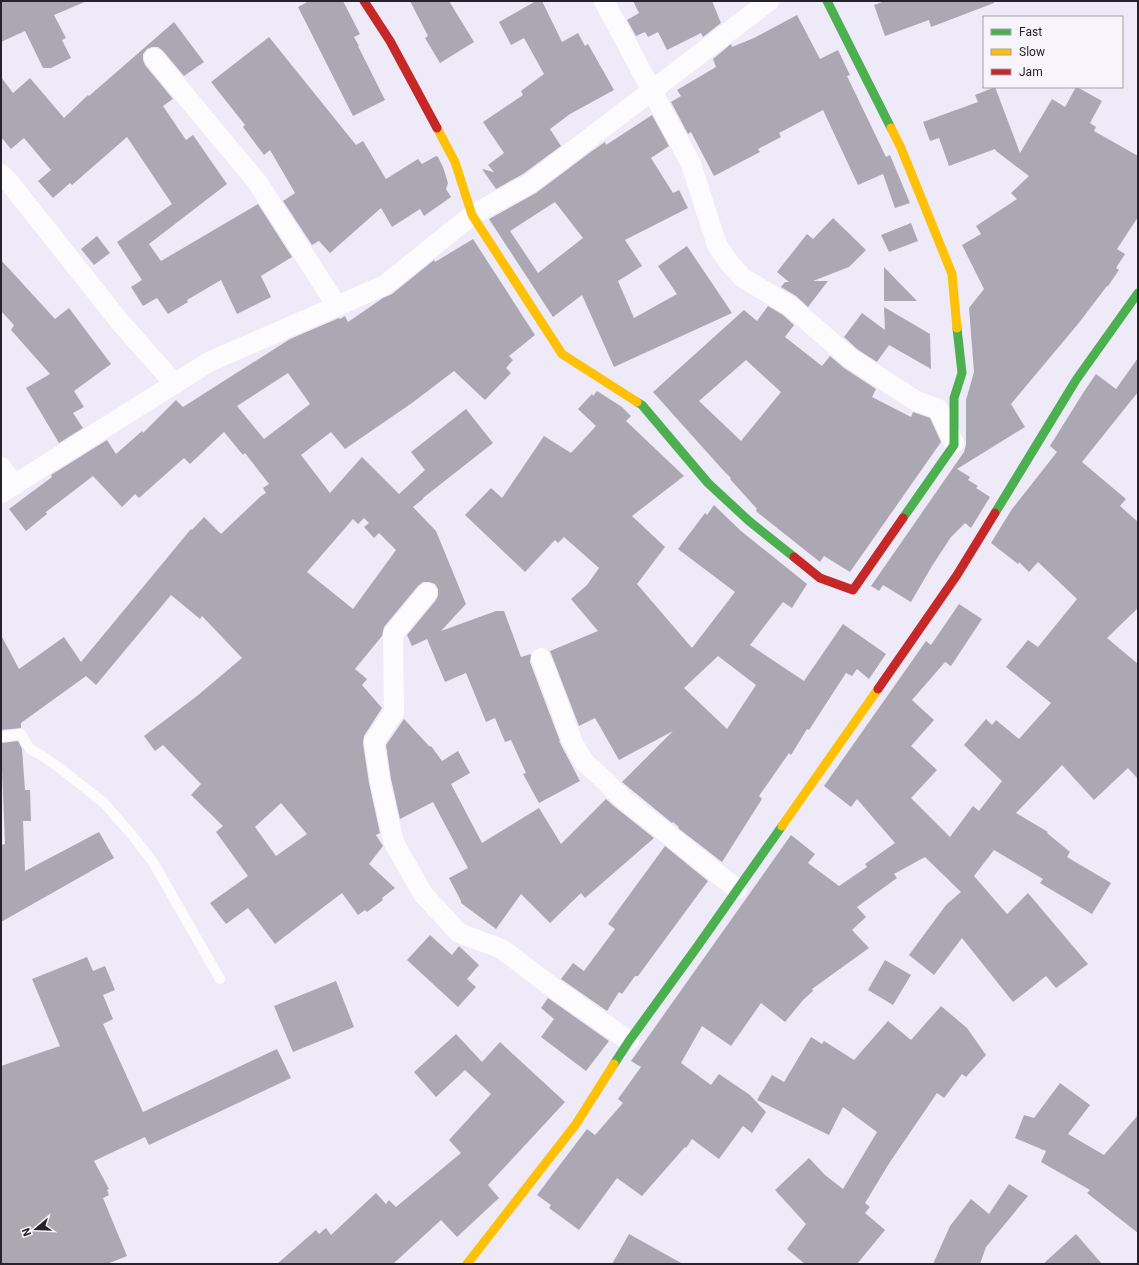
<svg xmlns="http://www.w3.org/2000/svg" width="1139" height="1265" viewBox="0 0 1139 1265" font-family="Roboto,sans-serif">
<rect width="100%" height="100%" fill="#eeeaf7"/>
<path fill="#aca8b3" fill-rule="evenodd" d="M1 1H87L54 15 66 38 62 40 71 58 51 68H43L25 31 1 42Z
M309 1H343L360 34 354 37 359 46H358L385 100 353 116 298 7Z
M410 1H449L474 42 440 63 425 38 428 36Z
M536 1H542L562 42 578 33 585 46 588 44 614 90 570 114 550 129 561 146 523 174 496 189 482 169 494 172 488 165 504 153 483 122 523 95 521 91 544 74 524 38 511 45 499 22Z
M633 1H712L721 23 703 37 701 33 667 50 658 32 648 37 645 32 636 36 627 20 639 13Z
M885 1H994V3L931 27 929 20 885 36 874 5Z
M797 15 820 59 838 50 850 75 847 76 886 157 890 155 910 203 895 208 883 174 858 185 823 110 779 133 781 137 758 149 760 152 714 176 691 132 688 134 671 102 681 96 677 90 716 67 713 59 731 44 732 47 754 38Z
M174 22 204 62 184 76 163 51 158 47H152L147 49 143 54V60L145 65 173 99 163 106 186 140 193 135 227 184 149 244 161 261 258 204 292 257 261 276 271 297 237 314 221 280 187 300 188 302 168 314 157 298 143 306 131 287 142 280 117 242 172 204 127 137 72 185 70 183 53 198 38 181 51 170 24 138 11 149 1 137V77L13 93 30 78 64 118 88 95 89 96Z
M269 37 356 145 363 141 386 179 418 159 422 164 436 156 438 157 443 167 448 183 446 189 451 197 424 216 420 209 392 227 381 208 330 253 319 241 312 245 283 201 295 193 270 150 264 155 243 127 245 125 211 82Z
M995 87 1020 153 1052 99 1065 107 1076 87H1077L1102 101 1090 123 1096 127 1094 131 1138 156V217L1117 249 1125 254 1116 268 1119 270 1108 286H1107L1078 324 1011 404 1025 427 957 469 970 477 968 480 978 486 976 488 990 497 971 528 965 523 951 537 932 566 911 602 883 585 879 591 871 586 964 452 966 445V400L974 372 969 308 984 289 962 245 981 234 976 226 1017 199 1011 193 1029 176 996 151 995 149 949 166 939 138 930 141 923 122 978 102 975 95Z
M652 115 669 146 651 158 673 193 679 190 688 208 625 240 642 266 618 281 634 318 677 294 658 266 687 246 732 313 614 367 582 295 553 317 489 219 536 193 592 151 605 142 606 145ZM555 202 583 238 538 273 510 231Z
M833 218 866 250 849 267 813 281H828L808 307 796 296 781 287 785 282H789L777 272 807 234 813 239Z
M911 223 918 241 889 252 881 235Z
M97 236 110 253 94 265 81 249Z
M473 239 535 335 509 356 513 360 506 368 511 373 485 400 454 371 412 403 345 449 331 432 301 455 330 493 362 457 399 494 425 470 411 452 466 409 493 443 423 498V499L413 507 436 531 466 604 441 631 496 611H504L521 657 531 654 530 662 560 741H559L580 781 539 803 523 774 526 773 511 740 505 742 495 718 486 722 466 673 445 682 427 639 412 646 407 635 436 600 438 595V589L435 584 429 582H423L418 586 384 627 382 636 355 669 367 679 362 685 382 708 364 736 363 743 369 783 380 833 376 835 383 846 369 864 395 888 382 898 383 900 367 912 365 910 358 915 342 893 275 944 248 908 226 924 210 903 248 876 216 832 223 826 191 795 201 784 163 745 155 751 144 736 197 696 242 658 202 616 200 619 171 595 96 685 86 676 21 723V728L1 730V635L19 669 64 637 81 662 191 529 192 530 204 517 221 534 261 496 266 493 263 488 269 484 245 453 243 455 224 432 190 464 184 458 139 498 135 494 122 507 93 476 46 512 47 514 26 531 9 509 52 477 51 475 107 440 116 454 142 431 143 433 176 400 183 407 290 339 339 318 340 319 345 316 348 322 383 298 392 294 434 260 435 262ZM288 373 310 404 264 439 237 406ZM364 518 369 523 364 527 374 538 379 533 396 550 353 609 307 572 353 519 358 524ZM281 803 307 834 276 856 255 827Z
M1 260 55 319 69 308 111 364 74 391 84 407 73 413 83 428 59 443 26 388 50 374 11 330 14 325 1 311Z
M884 267 917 301H884Z
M768 306 783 315 794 325 785 337 822 366 830 356 844 368 876 389 872 397 911 417 913 412 930 418 941 442 850 572 824 556 820 562 757 512 756 510 757 509 730 479 731 478 722 469 653 392 744 310 757 321ZM746 360 781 392 741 441 699 401Z
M884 307 930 334 931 369 889 345 877 362 857 349 844 337 862 313 885 330Z
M1138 358V392L1082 462 1126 499 1120 506 1138 522V608L1107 638 1138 664V779L1128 768 1094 800 1062 765 1016 813 1048 832 1047 833 1070 852 1067 857 1111 883 1092 914 1040 883 1043 879 994 850 974 876 1007 914 1028 893 1088 964 1056 988 1046 976 1013 1002 962 938 934 975 909 955 946 905 961 892 925 857 894 874 897 878 857 907 866 917 852 930 869 948 812 989 813 991 803 1000 785 1022 761 1003 731 1046 702 1026 681 1063 711 1085 719 1074 750 1095 766 1112 752 1133 743 1126 719 1159 692 1139 686 1148 685 1147 642 1196 617 1178 579 1230 549 1208 551 1205 537 1195 587 1129 595 1135 623 1103 618 1099 641 1067 631 1061 791 835 815 854 808 863 839 886 867 867 865 864 895 843 857 799 851 807 824 786 926 641 931 645 959 604 982 619 951 666 945 662 912 700 934 720 911 746 937 770 911 798 950 837 973 806 979 811 1002 781 964 745 986 719 992 725 996 720 1019 739 1051 703 1006 667 1028 640 1038 647 1077 599 1038 562 1029 572 1019 562 1018 564 991 543 1012 509 1057 452 1050 446 1083 393 1096 374 1116 389Z
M597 391 622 407 631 416 626 421 684 476 632 516 665 547 637 584 692 648 735 592 678 549 705 513 707 515 714 505 741 531 807 584 792 608 783 602 750 645 804 681 843 624 886 654 869 679 857 669 852 676 846 673 809 730 807 729 791 755 789 753 759 796 762 799 722 862 678 828 679 827 673 822 672 823 622 782 673 731 619 760 595 718 579 726 550 651 598 631 571 599 587 585 599 568 564 537 558 543 555 540 525 572 465 515 491 488 502 498 544 436 571 453 596 426 578 409 592 394 593 396ZM718 656 756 685 727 729 684 688Z
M404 719 430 747 431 746 442 761 458 751 470 773 451 784 482 843 539 808 561 844 606 799 615 807 654 838 585 898 581 893 550 923 521 894 496 929 461 903V901L449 878 468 868 433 802 400 819 391 779 386 745Z
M18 741 22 749 25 790H30L31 821H23L25 871 99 832 114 858 1 922V845L5 844 1 743Z
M665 846 708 881 638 976H635L622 994 619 992 607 1011 561 979 573 963 584 971 615 929 608 924Z
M430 935 452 955 459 946 479 965 467 979 476 987 458 1007 407 960Z
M87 957 93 971 105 966 115 990 103 995 113 1019 103 1024 143 1112 277 1049 291 1078 149 1145 145 1137 94 1161 109 1189 107 1190 109 1195 103 1198 127 1256 107 1264H1V1066L60 1046 32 979Z
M885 960 911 975 893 1005 868 990Z
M336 981 354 1027 293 1052 274 1006Z
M548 998 609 1041 586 1071 541 1037 554 1019 541 1008Z
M941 1006 967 1028 986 1055 966 1077 962 1074 944 1098 937 1093 890 1162 865 1203 870 1207 865 1213 885 1230 857 1264H805L787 1249 806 1224 775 1190 809 1158 825 1175 843 1189 877 1132 843 1107 829 1135 757 1100 772 1075 784 1082 811 1037 822 1044 824 1041 854 1060 888 1021 911 1040Z
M456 1034 482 1062 500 1042 565 1102 488 1185 499 1198 457 1237 441 1220 393 1264H277L316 1230 319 1234 326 1228 331 1235 376 1193 386 1204 389 1200 396 1207 461 1153 449 1140 491 1094 465 1070 436 1097 414 1072Z
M1060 1083 1090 1105 1068 1134 1104 1155 1138 1115V1233L1087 1193 1090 1190 1041 1162 1046 1151 1015 1138 1024 1115 1034 1118Z
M1009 1184 1028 1196 986 1247 980 1264H933L950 1226 971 1199 989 1214Z
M629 1234 683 1264H612Z
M1076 1234 1102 1264H1043Z"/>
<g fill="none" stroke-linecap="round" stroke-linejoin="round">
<path stroke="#fcfcfe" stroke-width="10" d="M1 737 21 734 30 749 41 755 61 769 104 803 132 835 153 862 220 979"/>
<path stroke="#fcfcfe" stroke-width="20" d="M604 1 691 164 717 245 730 264 743 278 790 306 850 358 916 401 938 409 954 443
M154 58 258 183 337 306
M1 174 9 182 120 322 175 384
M1 467 15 485
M1 493 209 362 385 285 472 215 529 184 544 173 769 1
M427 593 393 634 394 712 374 742 380 781 394 843 423 894 459 933 502 949 548 984 629 1041
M541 658 573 743 584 762 600 776 622 798 737 889"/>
<path stroke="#4caf50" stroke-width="9" d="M827 1 891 128
M637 402 642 405 708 483 749 521 794 557
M995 513 1076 380 1138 293
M903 518 954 445V398L962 373 957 328
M614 1064 629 1041 697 947 782 826"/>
<path stroke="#ffc107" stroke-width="9" d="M437 128 455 162 472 215 562 354 637 402
M891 128 901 148 952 274 957 328
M782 826 878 689
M467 1264 576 1124 614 1064"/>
<path stroke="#c62828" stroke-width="9" d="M364 1 390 41 437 128
M794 557 820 578 853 590 903 518
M878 689 957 575 995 513"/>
</g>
<rect width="1139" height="1265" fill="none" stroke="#26222d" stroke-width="4"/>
<rect x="983" y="16" width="140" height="72" fill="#f7f5fb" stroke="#a3a1a9"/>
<rect x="991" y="29" width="20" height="6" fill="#4caf50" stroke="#a3a1a9"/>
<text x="1019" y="36" font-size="12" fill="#26222d">Fast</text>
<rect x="991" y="49" width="20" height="6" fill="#ffc107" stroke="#a3a1a9"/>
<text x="1019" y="56" font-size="12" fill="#26222d">Slow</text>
<rect x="991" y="69" width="20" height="6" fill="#c62828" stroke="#a3a1a9"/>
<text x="1019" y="76" font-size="12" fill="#26222d">Jam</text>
<g transform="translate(36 1229) rotate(251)" stroke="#f7f5fb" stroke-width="3" paint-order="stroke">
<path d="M0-3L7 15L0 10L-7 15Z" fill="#26222d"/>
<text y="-6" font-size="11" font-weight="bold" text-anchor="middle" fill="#26222d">N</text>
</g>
</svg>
